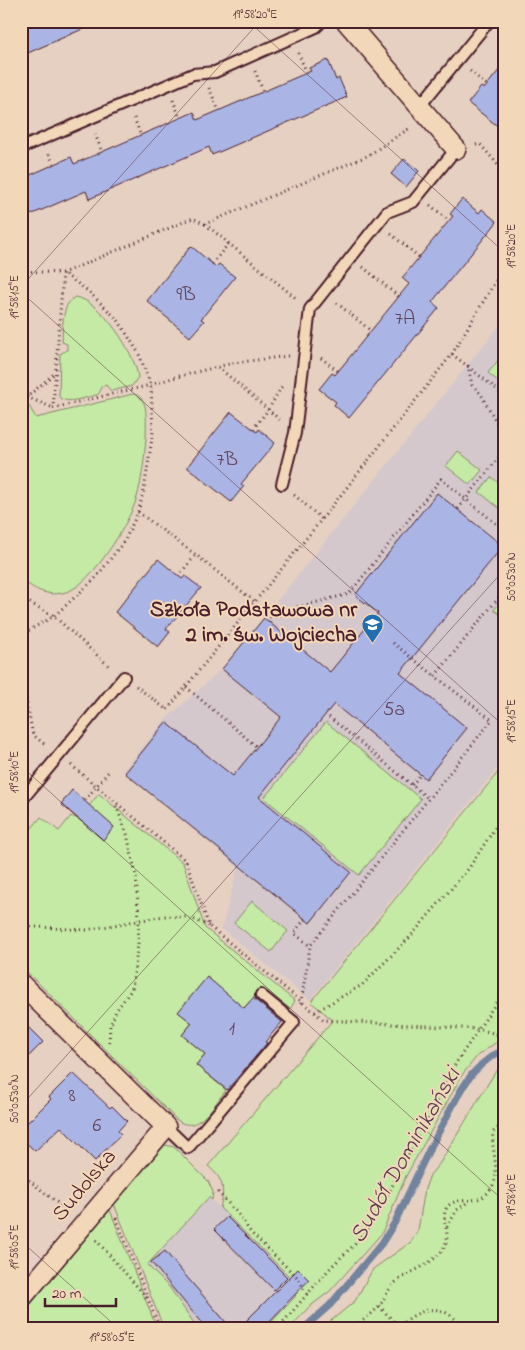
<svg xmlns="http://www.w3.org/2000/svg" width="525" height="1350" viewBox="0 0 525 1350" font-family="'Indie Flower',sans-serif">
<rect width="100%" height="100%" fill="#e5d0c2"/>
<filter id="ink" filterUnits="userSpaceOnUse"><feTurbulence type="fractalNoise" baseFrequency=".02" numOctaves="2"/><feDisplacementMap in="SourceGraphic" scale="10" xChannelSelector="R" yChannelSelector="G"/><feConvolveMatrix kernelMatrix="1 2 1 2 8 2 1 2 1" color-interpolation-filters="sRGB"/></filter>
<g filter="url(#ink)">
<path fill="#d4c8cc" d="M504 320V760L310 1000 222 929 238 867 123 772 164 721 222 669Z
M209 1197 291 1278 297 1288 295 1297 265 1329H198L170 1288 147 1265Z"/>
<path fill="#c4eaa5" stroke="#878468" d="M75 297C101 300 135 353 138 377L132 386 111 391 106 385 101 387 100 392 97 395C86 397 67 405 59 397L60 354 67 350V344L62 342C63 327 61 305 75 297Z
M504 353V386L488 373Z
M133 394C140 395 143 400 145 406 149 426 143 481 136 500 128 525 93 581 69 591 51 598 34 591 21 578V406L24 405 29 406 36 418Z
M458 451 482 470 470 485 446 466Z
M491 477 504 487 503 511 479 492Z
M504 597V617L494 610Z
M326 722 421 799 359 875 264 798Z
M504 765V1037L478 1055 462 1075 406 1176 382 1233 330 1291 308 1308 289 1329H265L295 1297 297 1288 291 1278 220 1208C225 1189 224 1179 208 1166L333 1020 311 1002Z
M99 794 183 863 205 928 295 1001 290 1009 262 988 244 1008 179 1012 192 1023 183 1034 205 1054 196 1065 226 1090C214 1104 198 1136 177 1120L21 966V841L41 817 59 831 71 816 78 819Z
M252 901 288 931 271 952 234 923Z
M504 1063V1329H321L355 1301 373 1269 411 1242 418 1230 425 1189 430 1175 440 1163 494 1074Z
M165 1145 174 1147 208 1181 213 1192 212 1200 209 1197 147 1265 170 1288 198 1329H164L114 1204Z
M110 1210 157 1329H21V1316Z"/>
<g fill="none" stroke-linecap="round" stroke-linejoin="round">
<path stroke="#72839e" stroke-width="7" d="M303 1329 330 1305 382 1243 395 1222 428 1152 461 1090 472 1074 482 1064 492 1056 504 1050"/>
</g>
<path fill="#abb5e5" stroke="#4a1f2b" d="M21 21H101L21 56Z
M328 60 336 80 339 78 347 97 212 155 209 147 89 199 86 191 21 219V179L71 157 74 164 194 112 197 120 311 71 309 68Z
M504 64V131L468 103 481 87 484 89Z
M404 159 419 171 406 187 391 174Z
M462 199 479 213 482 209 497 222 432 302 439 308 349 418 334 405 336 402 319 389 332 373 335 375 409 284 402 278 453 216 450 214Z
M191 246 216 267 219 264 235 277 201 319 204 321 190 337 147 301Z
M231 412 257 432 259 429 275 443 241 484 244 486 231 502 187 467Z
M437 493 503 546 400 673 467 728 426 779 334 704 259 797 351 872 310 923 125 773 166 722 233 776 281 717 222 669 264 618 330 672 378 613 355 595Z
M158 559 182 579 185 576 201 588 166 629 170 632 158 647 115 612Z
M72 790 114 827 103 840 61 804Z
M207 977 244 1008 253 998 282 1022 265 1042 267 1043 227 1090 196 1065 205 1054 182 1035 192 1023 178 1012Z
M21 1020 43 1042 21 1064Z
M73 1073 110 1108 112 1106 127 1121 118 1131 121 1134 95 1161 61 1127 35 1151 21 1138V1129L51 1099 49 1097Z
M227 1217 287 1277 274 1290 214 1229Z
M165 1251 178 1267 232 1329H208L190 1309 151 1262Z
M298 1269 309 1280 262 1329H238Z"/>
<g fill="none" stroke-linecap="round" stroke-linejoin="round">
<defs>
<path id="lane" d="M419 107 489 21
M21 148 193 74 215 72 316 27 322 21
M282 484 295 433 310 309 387 212 413 202 456 149
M21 801 124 677
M166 1127 188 1148 294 1022 261 995"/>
<path id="street" d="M346 21 456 149
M21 984 166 1127 21 1299"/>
</defs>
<use href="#lane" stroke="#4a1f2b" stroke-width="14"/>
<use href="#street" stroke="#4a1f2b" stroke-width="22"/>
<path stroke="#4a1f2b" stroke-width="3" stroke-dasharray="1 4" stroke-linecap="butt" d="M298 53 307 73
M255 71 263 91
M470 71 487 85
M209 88 219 111
M173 100 180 118
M134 118 141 136
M95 134 102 152
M476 145 480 144 504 172
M49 154 54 165
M430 205 449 221
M205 224 297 299
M391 234 419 257
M212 264 229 243
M363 267 399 297
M21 271 63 273 88 291 118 320 138 352 151 385 153 432 144 490 138 512 125 540 95 579 54 616 21 635
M337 303 371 331
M452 354 504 395
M288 356 233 363 172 378 151 385 53 408 63 273 193 218 205 224 367 156 410 128
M321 358 338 371
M468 365 472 385 481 394 504 436
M218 367 280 420
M27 397 53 408
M21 400 27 397 55 373
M253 429 268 410 282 386
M294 495 322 519
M458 509 504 451
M138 512 196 555 255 602
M178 576 196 555
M21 598 54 616 111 668
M246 615 267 614 272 618 298 607 349 594 441 479 504 530
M269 622 272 618
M393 643 435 676
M21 674 33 735 47 746
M136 686 167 710 322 519 452 354 504 267
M186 687 257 747
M329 717 429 799
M71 765 186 861 209 926 324 1020 478 1029 504 1036
M412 785 421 774
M85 800 109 771
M305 919 294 933 310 946
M21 926 86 930 164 916 188 917 209 926
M301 1003 310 946 492 720 435 676 504 591
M315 1012 362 985 410 937 469 868 504 814
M109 1042 110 1026 113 1019 116 1011 132 989 138 944 139 920 136 875 127 834 115 803
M21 1174 68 1211
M218 1192 239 1215 251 1233 298 1278 307 1294
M116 1218 160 1329
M447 1227 457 1210 468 1202
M96 1240 149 1300
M379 1306 399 1327
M277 1329 331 1267 355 1244 368 1228 384 1202 456 1063 504 991
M351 1329C360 1322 371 1316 378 1307 385 1300 387 1289 396 1282 411 1270 439 1263 446 1243 450 1232 441 1219 446 1209 452 1196 474 1204 484 1196 506 1179 490 1154 493 1132L498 1128 504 1126
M397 1329C410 1315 432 1302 450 1315 455 1318 460 1324 464 1329"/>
<use href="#lane" stroke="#f3d7b9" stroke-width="10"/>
<use href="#street" stroke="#f3d7b9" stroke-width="19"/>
</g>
</g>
<path fill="none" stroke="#4a1f2b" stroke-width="1" stroke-opacity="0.45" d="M248 21 504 252M21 287 260 21M21 292 504 726M21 766 504 1201M21 1106 504 570M21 1241 119 1329"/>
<defs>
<symbol id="school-pin" viewBox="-11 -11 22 30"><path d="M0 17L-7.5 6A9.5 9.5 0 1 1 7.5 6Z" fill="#1f6fb2" stroke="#f3d7b9"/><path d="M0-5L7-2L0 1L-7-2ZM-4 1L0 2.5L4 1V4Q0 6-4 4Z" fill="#fff"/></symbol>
</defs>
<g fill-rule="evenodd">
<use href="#school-pin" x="360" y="612" width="25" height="34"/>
</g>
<g text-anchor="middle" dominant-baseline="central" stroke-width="4" stroke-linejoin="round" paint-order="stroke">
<g font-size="20" fill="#62445a">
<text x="186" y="295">9B</text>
<text x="405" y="319">7A</text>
<text x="227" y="460">7B</text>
<text x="394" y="710">5a</text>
<text x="232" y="1029">1</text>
<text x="72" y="1096">8</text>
<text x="97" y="1126">6</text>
</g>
<g font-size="22" font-weight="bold" fill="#4a1f2b" stroke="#f3d7b9" text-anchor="end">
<text x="357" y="611">Szkoła Podstawowa nr<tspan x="357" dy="25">2 im. św. Wojciecha</tspan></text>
</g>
<g font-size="22" fill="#4a1f2b" stroke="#f3d7b9">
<text transform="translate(85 1186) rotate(-50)">Sudolska</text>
</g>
<g font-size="24" font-style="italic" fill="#574051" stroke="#f3d7b9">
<text transform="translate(406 1156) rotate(-60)">Sudół Dominikański</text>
</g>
</g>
<rect width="525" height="1350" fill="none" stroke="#f3d7b9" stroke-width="55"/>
<path d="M45 1298v8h71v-8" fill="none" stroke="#4a1f2b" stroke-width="2.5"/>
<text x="52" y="1298" font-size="15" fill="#4a1f2b" stroke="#f3d7b9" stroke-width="4" paint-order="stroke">20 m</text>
<rect x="28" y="28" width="470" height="1294" fill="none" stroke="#4a1f2b" stroke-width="2"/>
<g font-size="12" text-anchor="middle" fill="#4a1f2b">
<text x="255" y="18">19°58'20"E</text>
<text transform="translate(511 246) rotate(-90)" y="4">19°58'20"E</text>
<text transform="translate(14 297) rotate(-90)" y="4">19°58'15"E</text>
<text transform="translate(511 577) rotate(-90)" y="4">50°05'30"N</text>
<text transform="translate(511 721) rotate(-90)" y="4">19°58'15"E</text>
<text transform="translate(14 772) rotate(-90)" y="4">19°58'10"E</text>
<text transform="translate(14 1099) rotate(-90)" y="4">50°05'30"N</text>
<text transform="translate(511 1195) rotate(-90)" y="4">19°58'10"E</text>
<text transform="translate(14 1247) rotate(-90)" y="4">19°58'05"E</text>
<text x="112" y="1341">19°58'05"E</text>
</g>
</svg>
